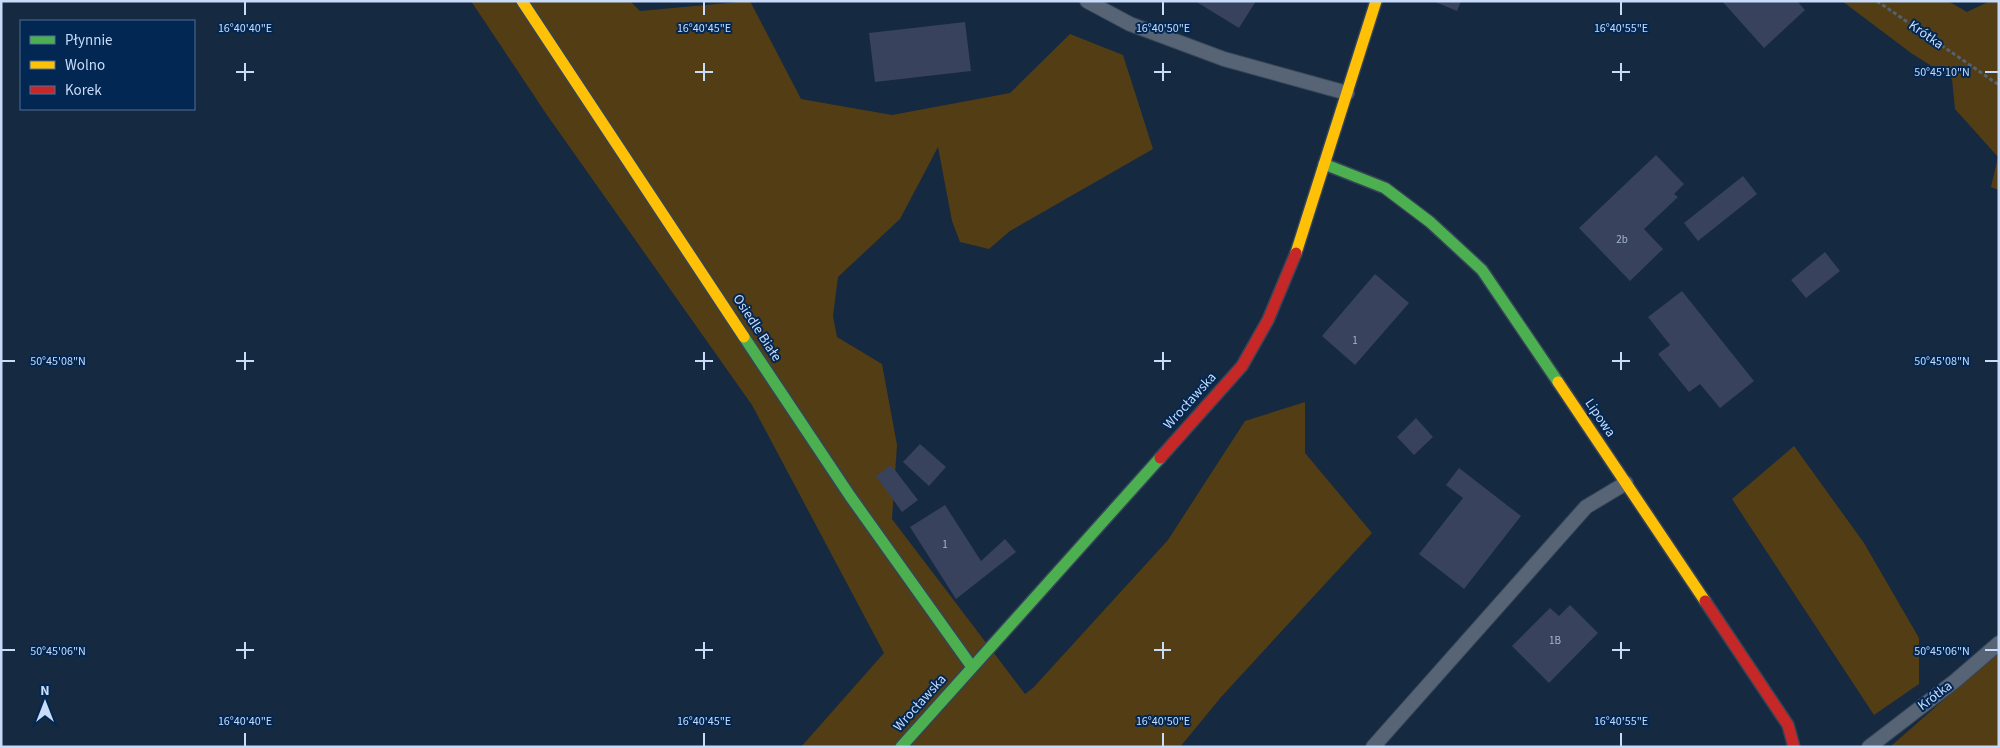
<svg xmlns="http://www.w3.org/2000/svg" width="2000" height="748" viewBox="0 0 2000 748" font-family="'Source Sans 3',sans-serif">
<rect width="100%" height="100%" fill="#152941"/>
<path fill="#533d14" d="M471 1H630L640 11 750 1 801 99 892 115 1010 93 1070 34 1123 55 1153 149 1010 231 989 249 960 242 952 221 938 147 900 219 838 277 833 316 837 337 882 364 897 445 892 519 1025 694 1033 688 1168 540 1245 421 1305 402V453L1372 533 1222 696 1180 747H801L884 653 752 405 547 115Z
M1842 1H1948L1967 12 1990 1H1999V190L1991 187 1998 157 1955 109 1952 79 1911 53Z
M1794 446 1864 543 1919 638V684L1874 715 1732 499Z
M1999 651V747H1890Z"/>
<path fill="#38425c" d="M1195 1H1256L1239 28Z
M1433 1H1461L1457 11Z
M1722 1H1797L1805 10 1764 48Z
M965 22 971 71 875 82 869 33Z
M1656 155 1684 184 1674 194 1678 197 1644 229 1663 249 1630 281 1579 228Z
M1743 176 1757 194 1698 241 1684 223Z
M1825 252 1840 271 1806 298 1791 280Z
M1375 274 1409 303 1355 365 1322 336Z
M1682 291 1754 381 1720 408 1700 384 1689 392 1658 354 1670 345 1648 317Z
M1416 418 1433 437 1414 455 1397 437Z
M920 444 946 467 929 486 903 462Z
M891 465 918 500 902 512 876 476Z
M1459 468 1521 516 1464 589 1419 554 1463 498 1446 485Z
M945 505 981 561 1005 539 1016 552 956 599 910 527Z
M1570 605 1598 633 1549 683 1512 646 1550 608 1559 616Z"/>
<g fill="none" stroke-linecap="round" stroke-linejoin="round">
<defs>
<path id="lane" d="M1087 1 1130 24 1224 59 1347 93
M1373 747 1586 507 1626 483
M1869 747 1955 681 1999 643"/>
<path id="fast" d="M1324 164 1385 188 1430 222 1482 270 1558 382
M744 337 850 496 972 667
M901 747 1160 458"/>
<path id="slow" d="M522 1 744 337
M1296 253 1376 1
M1558 382 1705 601"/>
<path id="jam" d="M1160 458 1242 366 1268 320 1296 253
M1705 601 1788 725 1794 747"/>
</defs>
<use href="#lane" stroke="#364457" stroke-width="16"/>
<use href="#fast" stroke="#364457" stroke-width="14"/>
<use href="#slow" stroke="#364457" stroke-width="14"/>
<use href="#jam" stroke="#364457" stroke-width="14"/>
<path stroke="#546172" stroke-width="3" stroke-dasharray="4 2.5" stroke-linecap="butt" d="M1877 1 1999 85"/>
<use href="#lane" stroke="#566476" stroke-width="14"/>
<use href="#fast" stroke="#4caf50" stroke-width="11"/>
<use href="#slow" stroke="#ffc107" stroke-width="11"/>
<use href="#jam" stroke="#c62828" stroke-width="11"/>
</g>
<path fill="none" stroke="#c8dcf9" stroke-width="2" d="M245 2V15M704 2V15M1163 2V15M1621 2V15M245 63V81M704 63V81M1163 63V81M1621 63V81M236 72H254M695 72H713M1154 72H1171M1612 72H1630M1985 72H1998M245 352V370M704 352V370M1163 352V370M1621 352V370M2 361H15M236 361H254M695 361H713M1154 361H1171M1612 361H1630M1985 361H1998M245 642V659M704 642V659M1163 642V659M1621 642V659M2 650H15M236 650H254M695 650H713M1154 650H1171M1612 650H1630M1985 650H1998M245 733V746M704 733V746M1163 733V746M1621 733V746"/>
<g text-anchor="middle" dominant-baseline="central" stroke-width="4" stroke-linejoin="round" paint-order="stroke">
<g font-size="11" fill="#a4b6d2">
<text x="1622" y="239">2b</text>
<text x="1355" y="340">1</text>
<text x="945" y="544">1</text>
<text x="1555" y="640">1B</text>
</g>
<g font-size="14" fill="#c8dcf9" stroke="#032753">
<text transform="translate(1926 35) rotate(35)">Krótka</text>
<text transform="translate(757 328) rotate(57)">Osiedle Białe</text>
<text transform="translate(1190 401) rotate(-48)">Wrocławska</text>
<text transform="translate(1600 418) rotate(56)">Lipowa</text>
<text transform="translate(1935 696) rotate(-37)">Krótka</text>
<text transform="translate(920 703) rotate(-48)">Wrocławska</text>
</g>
</g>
<g font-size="12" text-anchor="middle" fill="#c8dcf9" stroke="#032753" stroke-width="4" stroke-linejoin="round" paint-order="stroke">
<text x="245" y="32">16°40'40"E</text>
<text x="704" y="32">16°40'45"E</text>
<text x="1163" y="32">16°40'50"E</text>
<text x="1621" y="32">16°40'55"E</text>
<text x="1942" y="76">50°45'10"N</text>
<text x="58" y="365">50°45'08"N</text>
<text x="1942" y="365">50°45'08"N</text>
<text x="58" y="655">50°45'06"N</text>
<text x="1942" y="655">50°45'06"N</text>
<text x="245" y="725">16°40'40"E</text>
<text x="704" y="725">16°40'45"E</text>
<text x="1163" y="725">16°40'50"E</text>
<text x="1621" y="725">16°40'55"E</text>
</g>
<rect width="2000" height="748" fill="none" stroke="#c8dcf9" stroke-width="5"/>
<rect x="20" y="20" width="175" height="90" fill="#032753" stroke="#526f95"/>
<rect x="30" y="36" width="25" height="8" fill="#4caf50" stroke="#526f95"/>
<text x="65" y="45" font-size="15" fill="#c8dcf9">Płynnie</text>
<rect x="30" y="61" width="25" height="8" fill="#ffc107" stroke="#526f95"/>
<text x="65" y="70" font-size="15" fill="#c8dcf9">Wolno</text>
<rect x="30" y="86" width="25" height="8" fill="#c62828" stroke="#526f95"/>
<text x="65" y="95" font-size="15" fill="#c8dcf9">Korek</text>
<g transform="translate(45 703)" stroke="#032753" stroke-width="4" paint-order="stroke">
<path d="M0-4L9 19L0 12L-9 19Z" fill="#c8dcf9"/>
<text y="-8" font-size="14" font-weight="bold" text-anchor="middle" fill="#c8dcf9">N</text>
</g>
</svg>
